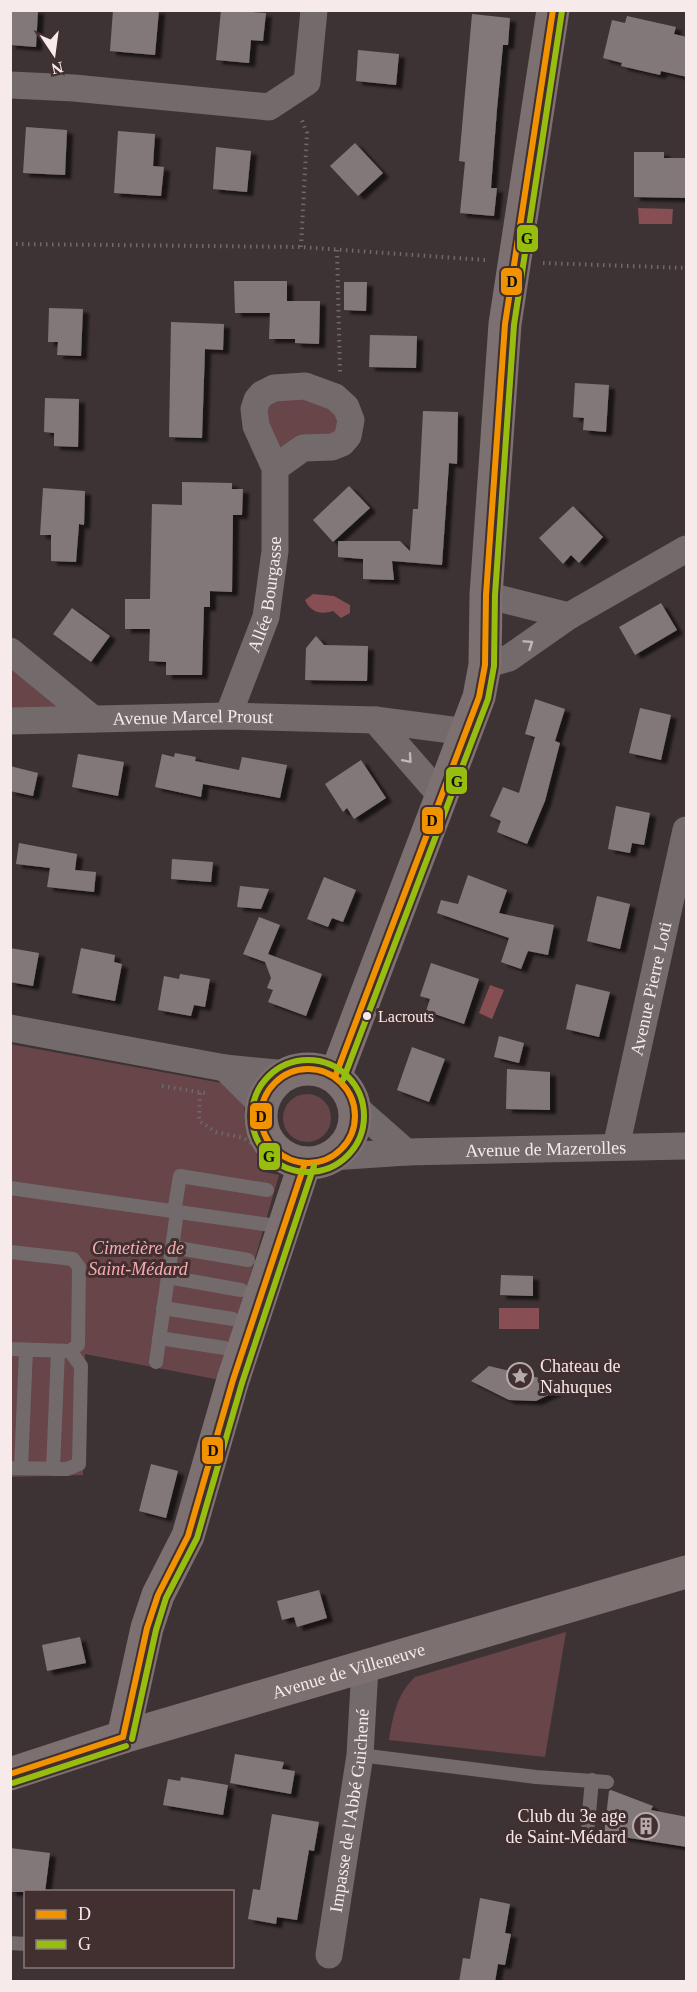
<svg xmlns="http://www.w3.org/2000/svg" width="697" height="1992" viewBox="0 0 697 1992" font-family="'Times New Roman',serif">
<defs>
<filter id="shadow"><feDropShadow dx="6" dy="4" stdDeviation="1.5" flood-color="#0009"/></filter>
</defs>
<rect width="100%" height="100%" fill="#3e3334"/>
<path fill="#674548" d="M273 396 323 397 343 413V429L280 455 262 403Z
M10 665 59 703V710L11 708Z
M10 1044 227 1084 244 1100 245 1126 264 1172 279 1175 220 1380 85 1354 83 1475 11 1477Z
M283 1118a24 24 0 1 1 48 0a24 24 0 1 1-48 0Z
M566 1632 545 1757 389 1740C393 1715 397 1694 415 1677Z"/>
<path fill="#874e53" d="M638 208 673 209 672 224H639Z
M313 594 334 596 350 605V613L341 618 333 611C321 615 310 612 305 600Z
M490 985 504 990 492 1019 479 1013Z
M499 1308H539V1329H499Z"/>
<path fill="#827879" filter="url(#shadow)" d="M10 10H38L36 47 10 45Z
M113 10H159L155 55 110 51Z
M221 10 266 13 263 41 251 40 249 63 216 60Z
M472 14 510 18 508 45H503L497 109 491 188H497L494 216 460 213 465 162 459 161Z
M627 16 676 27 674 34 687 37V77L661 71 660 75 621 66 622 63 603 58 612 20 625 23Z
M358 50 399 54 396 85 356 81Z
M26 127 67 130 65 175 23 173Z
M118 131 155 134 153 166 164 167 161 196 114 193Z
M355 143 383 173 358 196 330 166Z
M216 147 251 151 247 192 213 189Z
M634 152H664V158H687V198L634 197Z
M234 281H287V301H320L319 344 295 343V339H269L270 313H235Z
M344 282H367L366 311 344 310Z
M49 308 83 309 81 356 57 355 58 342H48Z
M171 322 224 324 223 350 205 349 202 438 169 437Z
M370 335 417 336 416 368 369 367Z
M575 383 609 385 606 432 583 430 584 418 573 417Z
M45 398 79 399 78 447 54 446V433L44 432Z
M423 411 458 412 457 464 449 463 442 565 392 561 394 580 363 579V559L338 557V541H400L410 551 413 509H418Z
M182 482 232 483V489H243L242 515H233L232 592 210 591V607H204L202 675H166V662L149 661 150 629H125V599H150L152 504 182 505Z
M349 486 370 508 333 542 313 520Z
M43 488 85 491 84 525 79 524 76 562 51 561V535H40Z
M573 506 603 537 579 563 571 555 563 564 539 538Z
M661 603 677 630 635 655 619 627Z
M72 608 110 636 91 662 53 634Z
M316 636 324 645 368 646 367 681 305 680 306 648Z
M535 699 565 709 555 741 560 743 545 801 527 844 497 832 501 821 490 816 503 787 519 793 535 737 525 734Z
M640 708 671 715 661 760 629 753Z
M175 753 196 757 195 761 239 770 242 757 287 765 280 798 203 784 201 797 155 787 162 754 174 757Z
M78 754 124 762 118 796 72 787Z
M361 760 386 798 354 819 347 808 343 812 325 784Z
M10 766 38 773 33 796 10 791Z
M616 806 650 813 644 845 632 843 630 853 608 849Z
M19 843 77 854 75 870 96 872 94 892 47 887 50 868 16 864Z
M172 859 213 862 211 882 171 879Z
M468 875 507 890 499 913 554 925 548 955 528 951 521 969 501 962 509 938 437 913 441 900 458 904Z
M324 877 356 890 343 922 332 918 328 927 307 919Z
M240 886 269 889 261 909 237 907Z
M597 896 630 904 620 949 587 941Z
M259 917 280 925 268 954 322 974 306 1016 268 1002 273 990 267 988 271 978 265 962 243 954Z
M10 948 39 953 33 986 10 982Z
M81 948 115 955 114 962 122 964 115 1001 72 993Z
M431 963 479 979 464 1024 426 1011 430 999 420 996Z
M180 974 210 979 205 1007 194 1005 191 1016 158 1010 164 976 179 979Z
M576 984 610 992 599 1037 566 1029Z
M499 1036 524 1043 519 1063 494 1057Z
M412 1047 445 1059 429 1102 397 1090Z
M507 1069 550 1072V1110L506 1109Z
M501 1275 533 1276V1296L500 1295Z
M489 1366 569 1385 536 1401 509 1400 471 1381Z
M151 1464 178 1471 166 1518 139 1511Z
M319 1590 327 1618 297 1627 294 1617 282 1620 277 1601Z
M80 1637 86 1663 47 1671 42 1645Z
M235 1754 284 1762 282 1769 295 1771 291 1794 230 1783Z
M181 1777 228 1785 223 1815 163 1805 168 1779 180 1781Z
M611 1790 653 1806 651 1810 687 1817V1847L604 1834 609 1791Z
M272 1814 319 1822 314 1851 309 1850 297 1920 277 1917 276 1924 248 1919 253 1889 260 1890Z
M10 1848 50 1853 45 1892H10Z
M480 1898 510 1904 505 1933 511 1934 505 1965 498 1964 495 1982H459L463 1958 470 1959Z"/>
<g fill="none" stroke-linecap="round" stroke-linejoin="round">
<path stroke="#706969" stroke-width="4" stroke-dasharray="1.5 4.5" stroke-linecap="butt" d="M10 244 301 247 485 260
M301 247 307 133 301 118
M337 250 340 373
M543 263 686 268
M162 1086 205 1093
M200 1093 199 1121 216 1132 244 1138 257 1148"/>
<path stroke="#736a6b" stroke-width="14" d="M10 1188 284 1227
M174 1212 180 1176 267 1190
M172 1247 248 1260
M10 1252 73 1259 79 1267 78 1345 70 1351
M168 1277 241 1290
M163 1308 233 1319
M159 1338 225 1348
M10 1349 70 1351 81 1366 79 1464 67 1469 10 1468
M156 1362 177 1212
M21 1468 26 1350
M53 1469 58 1351
M360 1755 536 1777 607 1782
M588 1824 592 1780
M10 1943 26 1944"/>
<g stroke="#736a6b" stroke-width="27">
<path d="M10 85 74 88 269 107 307 82 314 10"/>
<path d="M486 595 569 616"/>
<path d="M10 651 93 719"/>
<path d="M485 665 509 658 569 616 686 549"/>
<path id="s1" d="M228 716 266 617 275 551V468L256 426 254 409 257 400 262 394 274 388 305 386 335 397 346 407 351 420 348 436 342 443 332 447 303 448 275 468"/>
<path d="M375 720 442 797"/>
<path id="s2" d="M10 721 228 716 375 720 467 732"/>
<path d="M10 1028 225 1068 287 1074"/>
<path d="M225 1068 262 1105"/>
<path d="M355 1107 406 1152"/>
<path id="s3" d="M616 1147 686 830"/>
<path id="s4" d="M332 1157 406 1152 686 1146"/>
<path id="s5" d="M329 1955 360 1755 365 1667"/>
</g>
<g stroke="#7c7071" stroke-width="33">
<circle cx="308" cy="1116" r="47"/>
<path d="M335 1077 479 697 485 665 486 595 505 324 553 10"/>
<path d="M123 1737 147 1628 158 1595 188 1536 233 1380 305 1163"/>
<path id="s6" d="M10 1774 123 1737 686 1572"/>
</g>
<defs>
<path id="bus-1" d="M261 1116a47 47 0 1 1 94 0a47 47 0 1 1-94 0Z
M335 1077 479 697 485 665 486 595 505 324 553 10
M123 1737 147 1628 158 1595 188 1536 233 1380 305 1163
M10 1774 123 1737"/>
<path id="bus-2" d="M252 1116a56 56 0 1 1 112 0a56 56 0 1 1-112 0Z
M343 1080 488 699 494 666 495 595 514 325 562 11
M132 1739 156 1630 166 1598 197 1538 242 1383 314 1166
M13 1783 126 1746"/>
</defs>
<use href="#bus-1" stroke="#422f30" stroke-width="10"/>
<use href="#bus-2" stroke="#422f30" stroke-width="10"/>
<use href="#bus-1" stroke="#f19200" stroke-width="6"/>
<use href="#bus-2" stroke="#97bd0e" stroke-width="6"/>
</g>
<defs><path id="oneway-chevron" d="M-2-3.5L2.5 0L-2 3.5" fill="none" stroke-width="1.6" stroke-linecap="round" stroke-linejoin="round" transform="scale(1.5)"/></defs>
<g stroke="#c2b7b8">
<use href="#oneway-chevron" transform="translate(529 644) rotate(-34)"/>
<use href="#oneway-chevron" transform="translate(408 759) rotate(49)"/>
</g>
<defs>
<symbol id="sight-ring" viewBox="-11 -11 22 22"><circle r="9.5" fill="#422f30" stroke="#b6aaab" stroke-width="1.5"/><path d="M0-6L1.8-2.2L6-1.7L2.9 1.2L3.7 5.4L0 3.3L-3.7 5.4L-2.9 1.2L-6-1.7L-1.8-2.2Z" fill="#b6aaab"/></symbol>
<symbol id="building-ring" viewBox="-11 -11 22 22"><circle r="9.5" fill="#422f30" stroke="#b6aaab" stroke-width="1.5"/><path d="M-4-6H4V6H1V3H-1V6H-4ZM-2.5-4.3h1.7v1.8h-1.7ZM.8-4.3h1.7v1.8H.8ZM-2.5-1h1.7V.8h-1.7ZM.8-1h1.7V.8H.8Z" fill="#b6aaab"/></symbol>
</defs>
<g fill-rule="evenodd">
<use href="#sight-ring" x="505" y="1361" width="30" height="30"/>
<use href="#building-ring" x="631" y="1811" width="30" height="30"/>
</g>
<circle fill="#f7eaeb" stroke="#422f30" stroke-width="2" cx="367" cy="1016" r="5"/>
<g text-anchor="middle" dominant-baseline="central" stroke-width="6" stroke-linejoin="round" paint-order="stroke">
<g font-size="16" fill="#f7eaeb" stroke="#422f30" text-anchor="start">
<text x="378" y="1016">Lacrouts</text>
</g>
<g font-size="18" fill="#f7eaeb" stroke="#422f30">
<text stroke="none"><textPath href="#s1" startOffset="128">Allée Bourgasse</textPath></text>
<text stroke="none"><textPath href="#s2" startOffset="183">Avenue Marcel Proust</textPath></text>
<text stroke="none"><textPath href="#s3" startOffset="162">Avenue Pierre Loti</textPath></text>
<text stroke="none"><textPath href="#s4" startOffset="214">Avenue de Mazerolles</textPath></text>
<text stroke="none"><textPath href="#s6" startOffset="354">Avenue de Villeneuve</textPath></text>
<text stroke="none"><textPath href="#s5" startOffset="146">Impasse de l'Abbé Guichené</textPath></text>
</g>
<g font-size="18" font-style="italic" fill="#f8abb0" stroke="#422f30">
<text x="138" y="1248">Cimetière de<tspan x="138" dy="21">Saint-Médard</tspan></text>
</g>
<g font-size="18" fill="#f7eaeb" stroke="#422f30" text-anchor="start">
<text x="540" y="1366">Chateau de<tspan x="540" dy="21">Nahuques</tspan></text>
<text x="626" y="1816" text-anchor="end">Club du 3e age<tspan x="626" dy="21">de Saint-Médard</tspan></text>
</g>
</g>
<g stroke="#422f30" stroke-width="2">
<rect x="516" y="224" width="23" height="29" rx="6" fill="#97bd0e"/>
<rect x="500" y="267" width="23" height="29" rx="6" fill="#f19200"/>
<rect x="445" y="766" width="23" height="29" rx="6" fill="#97bd0e"/>
<rect x="421" y="806" width="23" height="29" rx="6" fill="#f19200"/>
<rect x="249" y="1102" width="24" height="28" rx="6" fill="#f19200"/>
<rect x="258" y="1142" width="23" height="29" rx="6" fill="#97bd0e"/>
<rect x="201" y="1436" width="23" height="29" rx="6" fill="#f19200"/>
</g>
<g font-size="16" text-anchor="middle" font-weight="bold" fill="#111">
<text x="527" y="244">G</text>
<text x="512" y="287">D</text>
<text x="457" y="787">G</text>
<text x="432" y="826">D</text>
<text x="261" y="1122">D</text>
<text x="269" y="1162">G</text>
<text x="213" y="1456">D</text>
</g>
<rect width="697" height="1992" fill="none" stroke="#f7eaeb" stroke-width="24"/>
<rect x="24" y="1890" width="210" height="78" fill="#422f30" stroke="#8a7a7b" stroke-width="1.5"/>
<rect x="36" y="1910" width="30" height="9" fill="#f19200" stroke="#8a7a7b" stroke-width="1.5"/>
<text x="78" y="1920" font-size="18" fill="#f7eaeb">D</text>
<rect x="36" y="1940" width="30" height="9" fill="#97bd0e" stroke="#8a7a7b" stroke-width="1.5"/>
<text x="78" y="1950" font-size="18" fill="#f7eaeb">G</text>
<g transform="translate(54 54) rotate(167)" stroke="#422f30" stroke-width="4.5" paint-order="stroke">
<path d="M0-4.5L10 22L0 15L-10 22Z" fill="#f7eaeb"/>
<text y="-9" font-size="16" font-weight="bold" text-anchor="middle" fill="#f7eaeb">N</text>
</g>
</svg>
